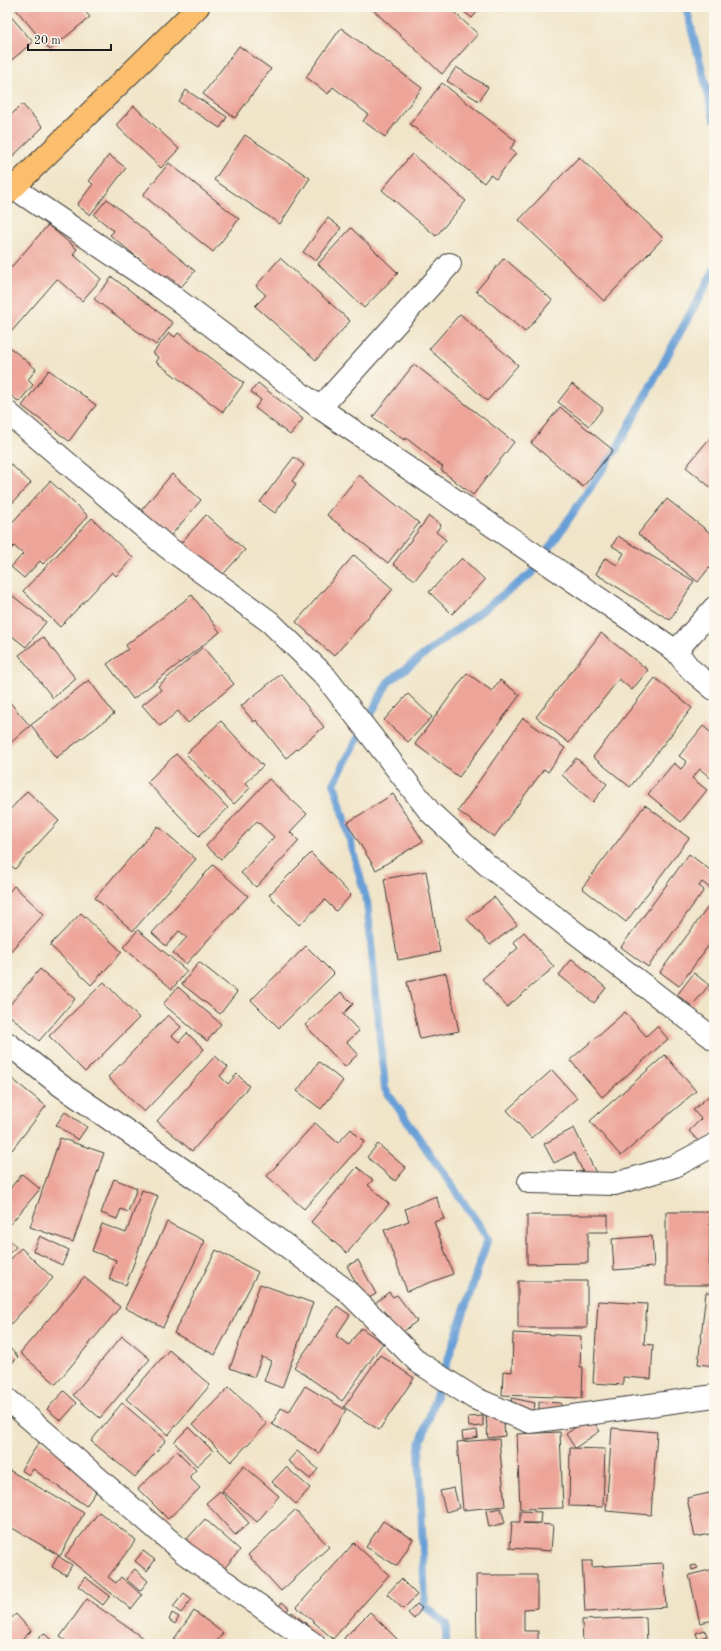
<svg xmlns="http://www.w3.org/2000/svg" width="721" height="1651" viewBox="0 0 721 1651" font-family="'Old Standard TT',serif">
<rect width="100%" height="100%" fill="#fbf7ec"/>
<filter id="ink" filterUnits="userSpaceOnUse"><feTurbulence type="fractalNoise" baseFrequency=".025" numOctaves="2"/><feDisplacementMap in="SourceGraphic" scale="8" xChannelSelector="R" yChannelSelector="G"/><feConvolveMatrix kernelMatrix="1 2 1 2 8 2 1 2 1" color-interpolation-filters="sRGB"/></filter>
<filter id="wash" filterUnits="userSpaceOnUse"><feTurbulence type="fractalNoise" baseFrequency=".012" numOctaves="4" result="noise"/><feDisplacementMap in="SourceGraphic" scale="16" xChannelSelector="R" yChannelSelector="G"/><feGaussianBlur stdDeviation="0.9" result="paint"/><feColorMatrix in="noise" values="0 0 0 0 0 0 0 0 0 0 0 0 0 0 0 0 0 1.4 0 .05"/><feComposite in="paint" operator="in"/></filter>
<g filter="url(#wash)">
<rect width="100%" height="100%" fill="#f0e5c9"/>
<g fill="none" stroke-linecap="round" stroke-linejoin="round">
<path stroke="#689fd6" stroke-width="8" d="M686 7 714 118
M446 1644V1624L425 1606 419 1448 488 1238 385 1089 367 902 334 783 388 682 533 572 617 448 714 270"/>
</g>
<g id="blocks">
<path fill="#eda59a" d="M14 7H81L90 17 50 50Z
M370 7H448L478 34 442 74Z
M458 7H481L472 18Z
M495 7H505L501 12Z
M7 12 33 42 7 64Z
M341 28 422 88 385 137 363 121 368 114 333 87 328 94 306 77Z
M239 46 271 69 235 118 203 94Z
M456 67 488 87 479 101 447 81Z
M442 83 516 141 510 149 516 153 496 179 490 175 484 183 410 124Z
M186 90 227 117 220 128 179 102Z
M22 104 43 127 7 162V119Z
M134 106 179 149 161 168 116 125Z
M245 135 310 178 280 224 214 180Z
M412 154 466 201 436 236 382 190Z
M109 155 126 168 90 215 77 205 93 184 89 181Z
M579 157 663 238 604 301 519 220Z
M169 163 239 219 213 252 143 195Z
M107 199 195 271 181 287 168 276 165 280 110 235 114 231 94 215Z
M328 218 341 228 316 261 303 252Z
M48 225 77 249 73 254 101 279 82 301 57 279 12 331 7 327V272Z
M351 228 398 273 364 308 318 264Z
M280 258 350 321 316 360 255 306 266 295 256 286Z
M504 258 552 300 525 332 476 291Z
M112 277 173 323 156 345 94 299Z
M460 314 518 365 487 401 429 349Z
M169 333 175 337 178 333 244 383 223 412 156 362 159 358 153 353Z
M7 345 36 369 28 380 33 385 19 402 7 392Z
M414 364 514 442 473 495 441 470 443 467 406 438 404 440 373 417Z
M49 370 96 405 69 441 22 406Z
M258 383 303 419 290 435 255 408 261 400 251 392Z
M572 384 603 408 589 426 558 402Z
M560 407 613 450 583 487 531 443Z
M714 433V490L686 467Z
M294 457 304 465 292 481 296 484 275 513 260 502Z
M7 461 31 483 7 509Z
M172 474 201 500 168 539 139 513Z
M359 475 419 523 388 563 327 515Z
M50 481 88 516 43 564 40 561 24 578 11 567 23 554 14 546 7 553V528Z
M667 499 714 536V571L709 568 698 582 638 534Z
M206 515 245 550 218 580 179 545Z
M429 516 441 525 436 532 446 540 415 580 393 564Z
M92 518 133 558 116 576 112 572 60 627 23 591Z
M618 536 694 581 670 620 596 574 605 558 617 565 624 553 612 546Z
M354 555 393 589 334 656 296 622Z
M462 558 485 580 452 614 429 592Z
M9 593 46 622 26 647 7 632V596Z
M192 595 220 632 133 699 107 664 128 649 126 645Z
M601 633 648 670 632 690 619 679 569 743 536 717Z
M43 637 76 679 53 698 19 655Z
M203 647 234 684 188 723 178 711 160 726 142 705 161 690 158 686Z
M467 673 492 691 500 680 520 695 459 777 415 744Z
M281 674 324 727 286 758 256 720 254 722 241 706Z
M655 678 692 708 630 787 593 757Z
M89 680 114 714 56 758 31 725Z
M408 694 432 717 408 742 384 720Z
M7 699 30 726 7 746Z
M523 718 565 748 548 772 544 769 494 837 458 811Z
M221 721 263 766 245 783 250 788 234 804 186 754Z
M703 726 714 735V781L700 769 692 778 707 790 681 822 648 794 674 763 681 769 687 762 679 756Z
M176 754 228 808 199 836 147 782Z
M576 758 607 784 593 802 562 775Z
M269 779 307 814 290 832 299 841 256 887 241 873 274 837 257 821 221 859 206 846Z
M27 791 59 821 15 869 7 862V813Z
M393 794 423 841 376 870 347 823Z
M645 805 689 838 626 922 582 888Z
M158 826 196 859 133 931 95 898Z
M311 853 351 895 336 911 325 900 299 925 269 895Z
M689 854 714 873V891L702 882 699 886 704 890 648 967 621 947Z
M213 865 248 896 186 964 173 953 187 937 179 931 166 946 152 933Z
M426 871 440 952 398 960 384 879Z
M14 886 44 914 7 955V894Z
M494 897 517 925 490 945 467 919Z
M714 899V938L679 986 660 972Z
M81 913 122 952 91 985 50 945Z
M138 930 187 971 172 989 123 947Z
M524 932 554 967 507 1007 482 979 518 948 513 942Z
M306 946 334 974 279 1028 251 1000Z
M572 959 606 988 594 1003 559 975Z
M199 962 237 992 220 1014 182 984Z
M40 969 75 999 39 1041 7 1013V1008Z
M446 973 459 1031 420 1039 407 982Z
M694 973 709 985 692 1006 677 995Z
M104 982 139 1018 85 1072 49 1036Z
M714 984V994L709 990Z
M178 987 221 1024 207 1041 163 1004Z
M341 992 353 1004 343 1014 359 1031 347 1042 358 1054 345 1067 305 1025Z
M625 1012 646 1036 657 1026 668 1039 602 1097 570 1060Z
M168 1015 181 1027 172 1036 179 1042 187 1033 204 1049 144 1112 108 1077Z
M665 1055 696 1091 621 1156 590 1121Z
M215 1056 228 1067 220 1076 228 1084 237 1074 249 1086 192 1151 157 1121Z
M319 1062 343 1081 321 1109 297 1091Z
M552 1070 577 1098 531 1138 507 1110Z
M11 1078 46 1106 12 1150 7 1146V1083Z
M711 1094 714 1097V1134L702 1145 689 1131 701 1119 693 1110Z
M65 1112 87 1127 78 1140 56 1125Z
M315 1123 338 1143 351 1129 364 1142 304 1209 267 1176Z
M574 1128 596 1173 586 1178 574 1153 554 1163 544 1144Z
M60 1138 104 1153 73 1242 30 1227Z
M378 1144 406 1168 395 1181 367 1157Z
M357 1167 373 1180 368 1185 389 1204 347 1253 311 1222Z
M22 1174 40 1189 7 1228V1192Z
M114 1179 137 1188 128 1212 121 1209 117 1219 101 1213Z
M142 1190 158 1196 126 1285 109 1279 116 1260 92 1251 102 1224 126 1233Z
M436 1196 444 1219 434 1222 453 1274 407 1291 384 1230 409 1221 405 1209Z
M666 1212H710L709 1285H666Z
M527 1215H608V1232H588V1263L527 1264Z
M167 1222 205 1241 163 1327 125 1308Z
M40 1236 69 1250 62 1265 33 1251Z
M652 1236 654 1267 614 1270 612 1239Z
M7 1237 16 1247 7 1255Z
M21 1248 53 1278 7 1328V1263Z
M216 1250 258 1272 215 1355 174 1333Z
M358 1260 376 1294 365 1300 347 1266Z
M84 1277 120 1307 56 1384 20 1353Z
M518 1281H587V1328H518Z
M260 1284 313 1303 282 1388 264 1381 271 1361 262 1357 254 1377 230 1368Z
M389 1292 393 1297 397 1295 417 1321 399 1335 374 1304Z
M706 1292 714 1293V1366L698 1364Z
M598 1301 647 1304 644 1344 653 1345 651 1379 623 1377V1385L593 1383Z
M337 1306 350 1315 336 1336 349 1345 361 1328 383 1343 342 1401 294 1367Z
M513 1333 581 1336 580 1367H583L582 1398 502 1395 503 1371 512 1372Z
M122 1336 150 1359 100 1418 73 1395Z
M7 1345 18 1357 7 1368Z
M169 1350 210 1385 168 1435 126 1399Z
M380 1355 414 1378 379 1430 344 1407Z
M305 1386 346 1410 319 1453 272 1424 281 1408 289 1412Z
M229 1387 267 1424 231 1462 193 1424Z
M64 1391 77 1403 61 1421 47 1409Z
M512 1398 535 1403 533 1416 509 1412Z
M539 1402 561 1403 560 1416 539 1415Z
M122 1403 166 1440 135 1477 91 1441Z
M503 1415 505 1436 488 1438 486 1417Z
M483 1416V1426L469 1427 468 1417Z
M590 1417 600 1431 575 1448 566 1434Z
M189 1427 213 1451 197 1466 174 1442Z
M612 1428 657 1432 651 1515 606 1511Z
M477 1430 478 1437 463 1440 462 1432Z
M560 1432 563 1508 520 1509 517 1434Z
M499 1439 505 1506 463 1510 457 1442Z
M40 1441 102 1483 86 1506 33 1469 29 1475 21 1470Z
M570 1448 605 1449 603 1507 569 1506Z
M177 1451 196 1470 189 1477 200 1488 168 1519 138 1489Z
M297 1451 318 1469 310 1479 288 1461Z
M244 1466 279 1496 257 1522 222 1491Z
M286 1467 310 1488 296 1504 272 1482Z
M7 1469 84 1513 60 1556 7 1525Z
M454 1488 459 1508 446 1512 440 1491Z
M220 1491 249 1523 235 1535 206 1503Z
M714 1492V1533L695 1537 687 1498Z
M501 1508 505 1523 489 1527 486 1511Z
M295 1510 329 1547 281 1591 248 1555Z
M520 1511 541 1512 540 1523H523L553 1525 551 1551 510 1548 512 1522H520Z
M99 1512 136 1540 108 1577 116 1583 121 1577 142 1595 131 1609 65 1556Z
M205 1519 240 1550 222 1571 186 1540Z
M383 1521 413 1539 397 1566 366 1547Z
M354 1543 389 1575 333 1639 297 1607Z
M143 1551 155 1560 147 1571 135 1561Z
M58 1556 72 1565 66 1575 52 1567Z
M582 1561H592V1567L663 1563 666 1607 585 1612Z
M696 1565 698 1568 692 1570 691 1566Z
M135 1569 148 1581 140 1591 126 1579Z
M714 1569V1620L700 1623 689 1575Z
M476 1575H537V1608L524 1609V1631H538V1644H477Z
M85 1577 110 1596 103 1605 78 1586Z
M401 1579 417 1595 403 1609 387 1594Z
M184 1593 192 1599 181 1613 173 1607Z
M87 1599 143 1638 139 1644H70L60 1637Z
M282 1602 289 1608 282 1617 275 1611Z
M417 1604 422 1608 414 1619 408 1613Z
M194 1611 223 1633 215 1644H181L174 1639Z
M292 1612 321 1636 317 1641 288 1618Z
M370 1612 402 1644H349L344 1638Z
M172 1613 179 1617 175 1624 169 1620Z
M16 1614 31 1631 17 1644H7V1622Z
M646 1617 647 1644H583L582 1620Z
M705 1630 707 1636 698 1639 696 1633Z
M44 1633 55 1644H33Z
M704 1640 714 1641V1644H703Z"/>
</g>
</g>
<g filter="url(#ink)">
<use href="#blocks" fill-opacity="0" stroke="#3c3a36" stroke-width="1"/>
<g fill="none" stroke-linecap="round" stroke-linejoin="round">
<defs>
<path id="minor" d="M7 182 14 188 163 289 320 408 676 651 690 669 714 689
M320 408 450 264
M7 412 167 547 270 622 325 676 430 812 486 864 714 1039
M676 651 714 608
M7 1043 60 1085 198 1180 347 1291 418 1362 474 1398 530 1422 714 1396
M529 1182 615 1184 675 1166 714 1145
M7 1399 184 1553 314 1644"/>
<path id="major" d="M7 194 198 7"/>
</defs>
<use href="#minor" stroke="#3c3a36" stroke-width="24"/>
<use href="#major" stroke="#3c3a36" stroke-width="24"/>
<use href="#minor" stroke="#fff" stroke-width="22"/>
<use href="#major" stroke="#fabe6d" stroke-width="22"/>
</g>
</g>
<rect width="721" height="1651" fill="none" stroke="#fbf7ec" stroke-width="24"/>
<path d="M28 44v6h83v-6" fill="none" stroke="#1c1c1c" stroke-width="2"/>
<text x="34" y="44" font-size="12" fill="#1c1c1c" stroke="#fbf7ec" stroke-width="3" paint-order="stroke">20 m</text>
</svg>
